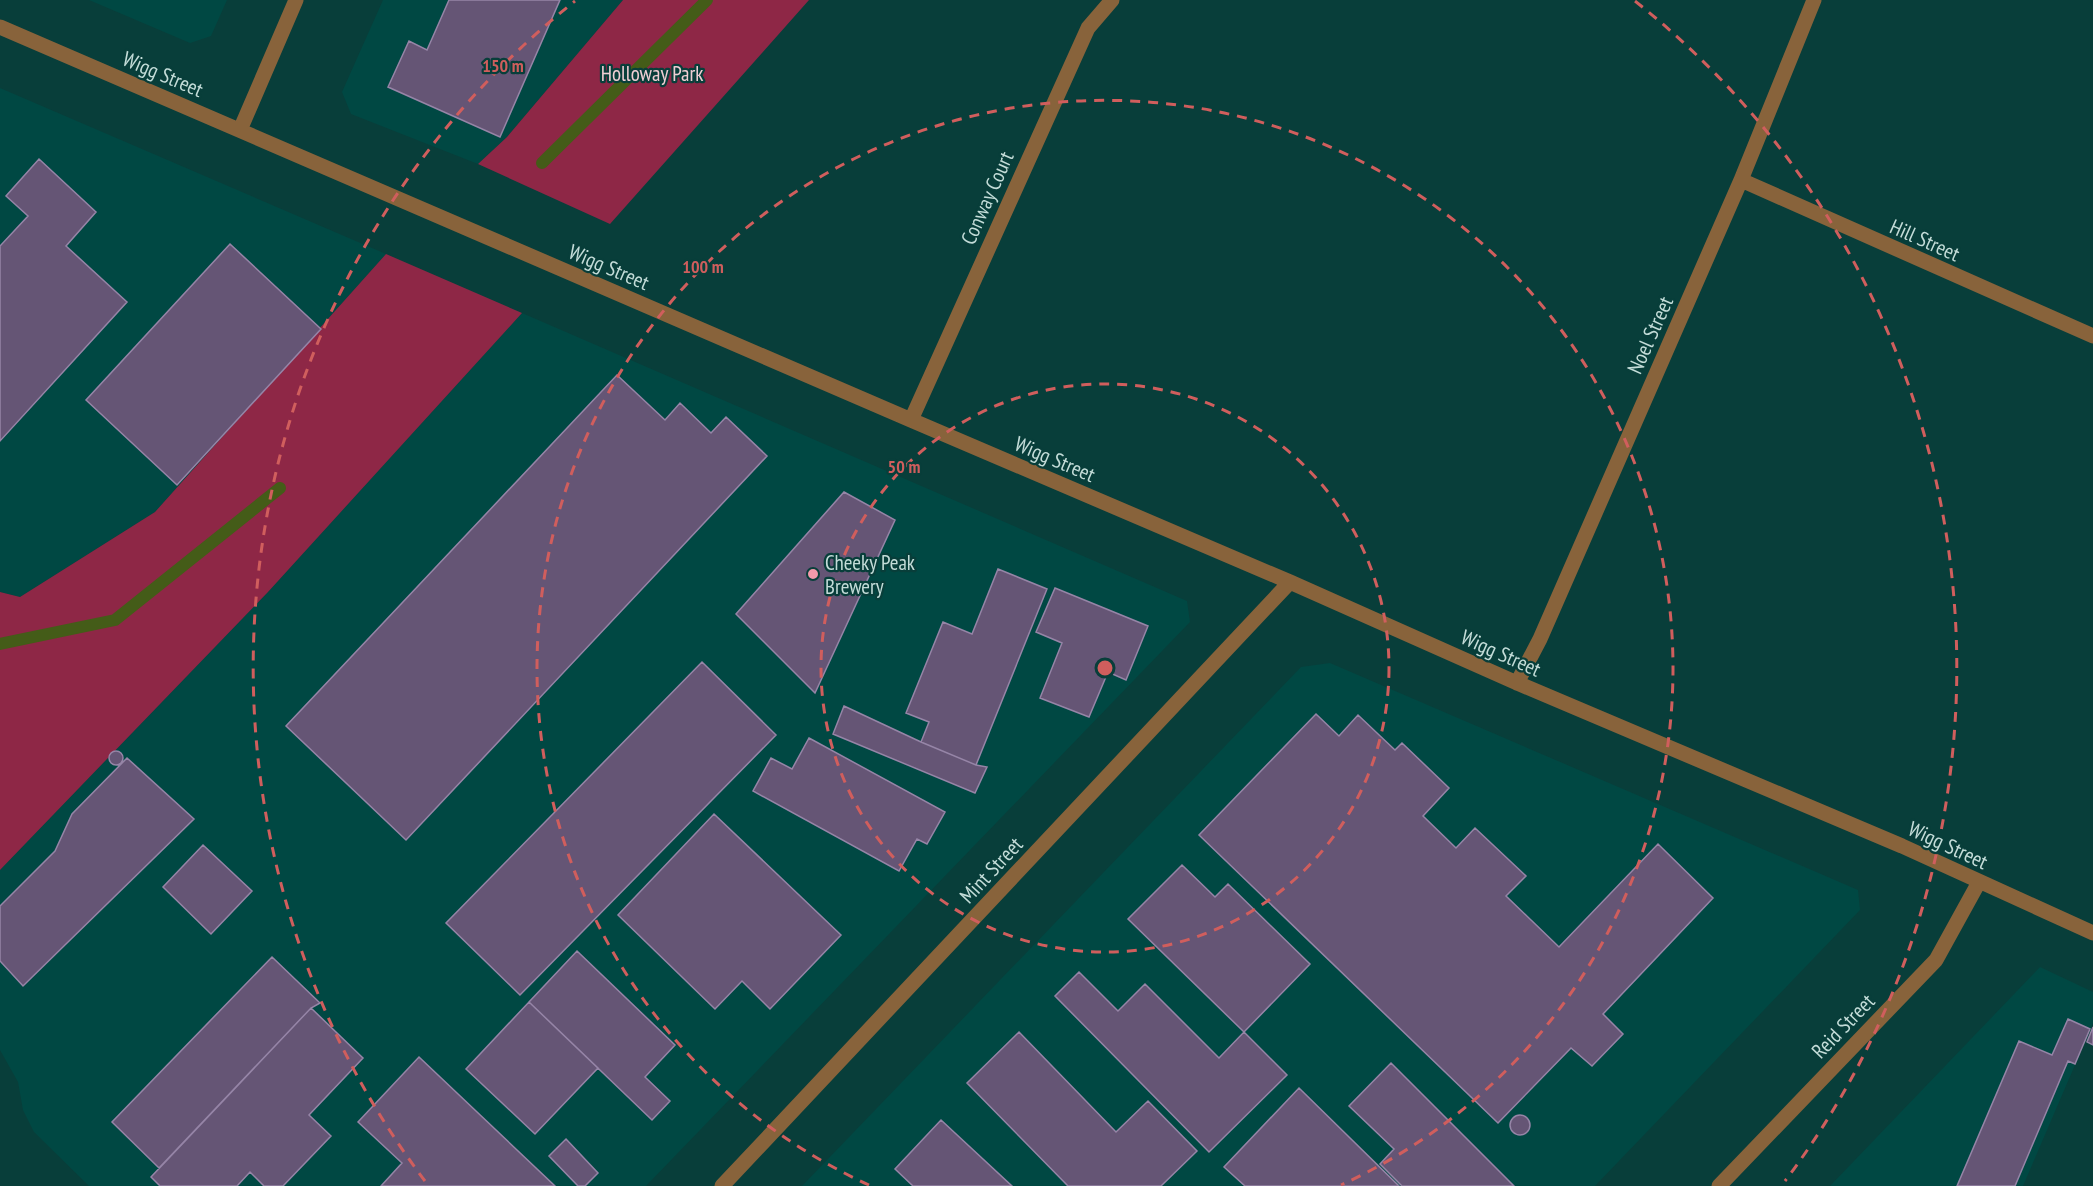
<svg xmlns="http://www.w3.org/2000/svg" width="2093" height="1186" viewBox="0 0 2093 1186" font-family="'PT Sans Narrow',sans-serif">
<rect width="100%" height="100%" fill="#083e3a"/>
<path fill="#004843" d="M89 0H227L211 36 190 43Z
M383 0H623L507 137 478 164 351 114 342 92Z
M0 88 386 254 155 512 20 597 0 592Z
M522 313 1187 601 1190 622 646 1186H89L34 1132 23 1110 18 1082 0 1050V870L268 592Z
M1330 663 1858 890 1860 910 1595 1186H802L1301 667Z
M2040 967 2093 992V1023L2023 1186H1830Z"/>
<path fill="#8e2746" d="M623 0H809L610 224 478 164 507 137Z
M386 254 522 313 268 592 0 870V592L20 597 155 512Z"/>
<g fill="none" stroke-linecap="round" stroke-linejoin="round">
<path stroke="#445c18" stroke-width="12" d="M542 163 707 0
M0 644 115 620 280 488"/>
</g>
<path fill="#655575" stroke="#9685a7" stroke-width="1.5" d="M449 0H560L500 137 388 87 409 41 427 50Z
M39 159 96 212 66 246 127 302 0 441V246L28 216 6 196Z
M230 244 321 329 177 485 86 400Z
M617 375 665 420 680 403 711 433 726 417 767 456 406 840 286 726Z
M844 492 895 520 815 693 736 614Z
M998 569 1047 589 976 765 921 742 929 722 906 713 943 622 972 634Z
M1055 588 1148 626 1126 680 1108 672 1089 717 1040 698 1062 643 1036 632Z
M702 662 776 735 520 995 446 923Z
M844 706 921 742 976 765 987 767 975 793 833 734Z
M1316 714 1339 736 1358 715 1395 750 1402 743 1449 788 1423 816 1456 848 1475 828 1526 876 1506 896 1559 947 1658 844 1713 898 1603 1014 1623 1034 1592 1066 1571 1048 1498 1123 1199 835Z
M809 738 945 812 927 844 917 839 899 871 753 791 771 758 792 769Z
M109 758a7 7 0 1 1 14 0a7 7 0 1 1-14 0Z
M127 758 194 819 23 986 0 961V906L55 851 72 814Z
M714 814 841 935 770 1009 742 981 715 1009 618 915Z
M203 845 252 891 211 934 163 887Z
M1182 865 1215 897 1228 884 1310 964 1244 1032 1128 919Z
M577 951 675 1045 645 1077 670 1101 652 1120 529 1002Z
M272 957 320 1003 311 1008 159 1168 112 1122Z
M1079 972 1118 1011 1145 984 1219 1058 1244 1032 1287 1075 1209 1152 1055 996Z
M529 1002 598 1068 535 1134 466 1069Z
M311 1008 363 1058 309 1115 331 1136 283 1186H264L250 1172 237 1186H160L151 1177Z
M2068 1019 2090 1029 2075 1064 2068 1061 2015 1186H1957L2019 1041 2052 1055Z
M2093 1027V1045L2087 1042Z
M1019 1032 1116 1132 1148 1101 1197 1151 1161 1186H1068L967 1083Z
M419 1057 555 1186H381L402 1163 358 1122Z
M1391 1063 1514 1186H1402L1380 1164 1394 1149 1349 1106Z
M1299 1088 1399 1186H1245L1224 1167Z
M1510 1125a10 10 0 1 1 20 0a10 10 0 1 1-20 0Z
M941 1120 1012 1186H913L895 1169Z
M566 1139 598 1173 585 1186H578L549 1156Z"/>
<g fill="none" stroke-linecap="round" stroke-linejoin="round">
<path stroke="#88633b" stroke-width="15" d="M0 27 911 420 1290 582 1517 683 1902 846 2093 933
M240 130 296 0
M1741 180 2093 336
M911 420 1088 28 1112 0
M1517 683 1540 639 1741 180 1814 0
M722 1186 1290 582
M1719 1186 1936 960 1979 882"/>
</g>
<g fill="none" stroke="#d05e5d" stroke-width="3" stroke-dasharray="10 8">
<circle cx="1105" cy="668" r="284"/>
<path d="M869 1185A568 568 0 1 1 1341 1185"/>
<path d="M425 1181A852 852 0 0 1 575 1M1635 1A852 852 0 0 1 1785 1181"/>
</g>
<circle fill="#f39aab" stroke="#083e3a" stroke-width="2" cx="813" cy="574" r="6"/>
<g text-anchor="middle" dominant-baseline="central" stroke-width="4.5" stroke-linejoin="round" paint-order="stroke">
<g font-size="21" fill="#f0ced4" stroke="#083e3a">
<text x="652" y="73">Holloway Park</text>
</g>
<g font-size="21" fill="#c3dcd8" stroke="#083e3a">
<text transform="translate(163 74) rotate(23)">Wigg Street</text>
<text transform="translate(987 198) rotate(-66)">Conway Court</text>
<text transform="translate(1925 240) rotate(24)">Hill Street</text>
<text transform="translate(609 267) rotate(23)">Wigg Street</text>
<text transform="translate(1650 335) rotate(-66)">Noel Street</text>
<text transform="translate(1055 459) rotate(23)">Wigg Street</text>
<text transform="translate(1501 653) rotate(24)">Wigg Street</text>
<text transform="translate(1948 845) rotate(25)">Wigg Street</text>
<text transform="translate(991 870) rotate(-47)">Mint Street</text>
<text transform="translate(1843 1026) rotate(-46)">Reid Street</text>
</g>
<g font-size="21" fill="#c3dcd8" stroke="#083e3a" text-anchor="start">
<text x="825" y="562">Cheeky Peak<tspan x="825" dy="24">Brewery</tspan></text>
</g>
</g>
<circle cx="1105" cy="668" r="9" fill="#d05e5d" stroke="#083e3a" stroke-width="3"/>
<g font-size="18" text-anchor="middle" font-weight="bold" fill="#d05e5d" stroke="#083e3a" stroke-width="4.5" stroke-linejoin="round" paint-order="stroke">
<text x="503" y="72">150 m</text>
<text x="703" y="273">100 m</text>
<text x="904" y="473">50 m</text>
</g>
</svg>
